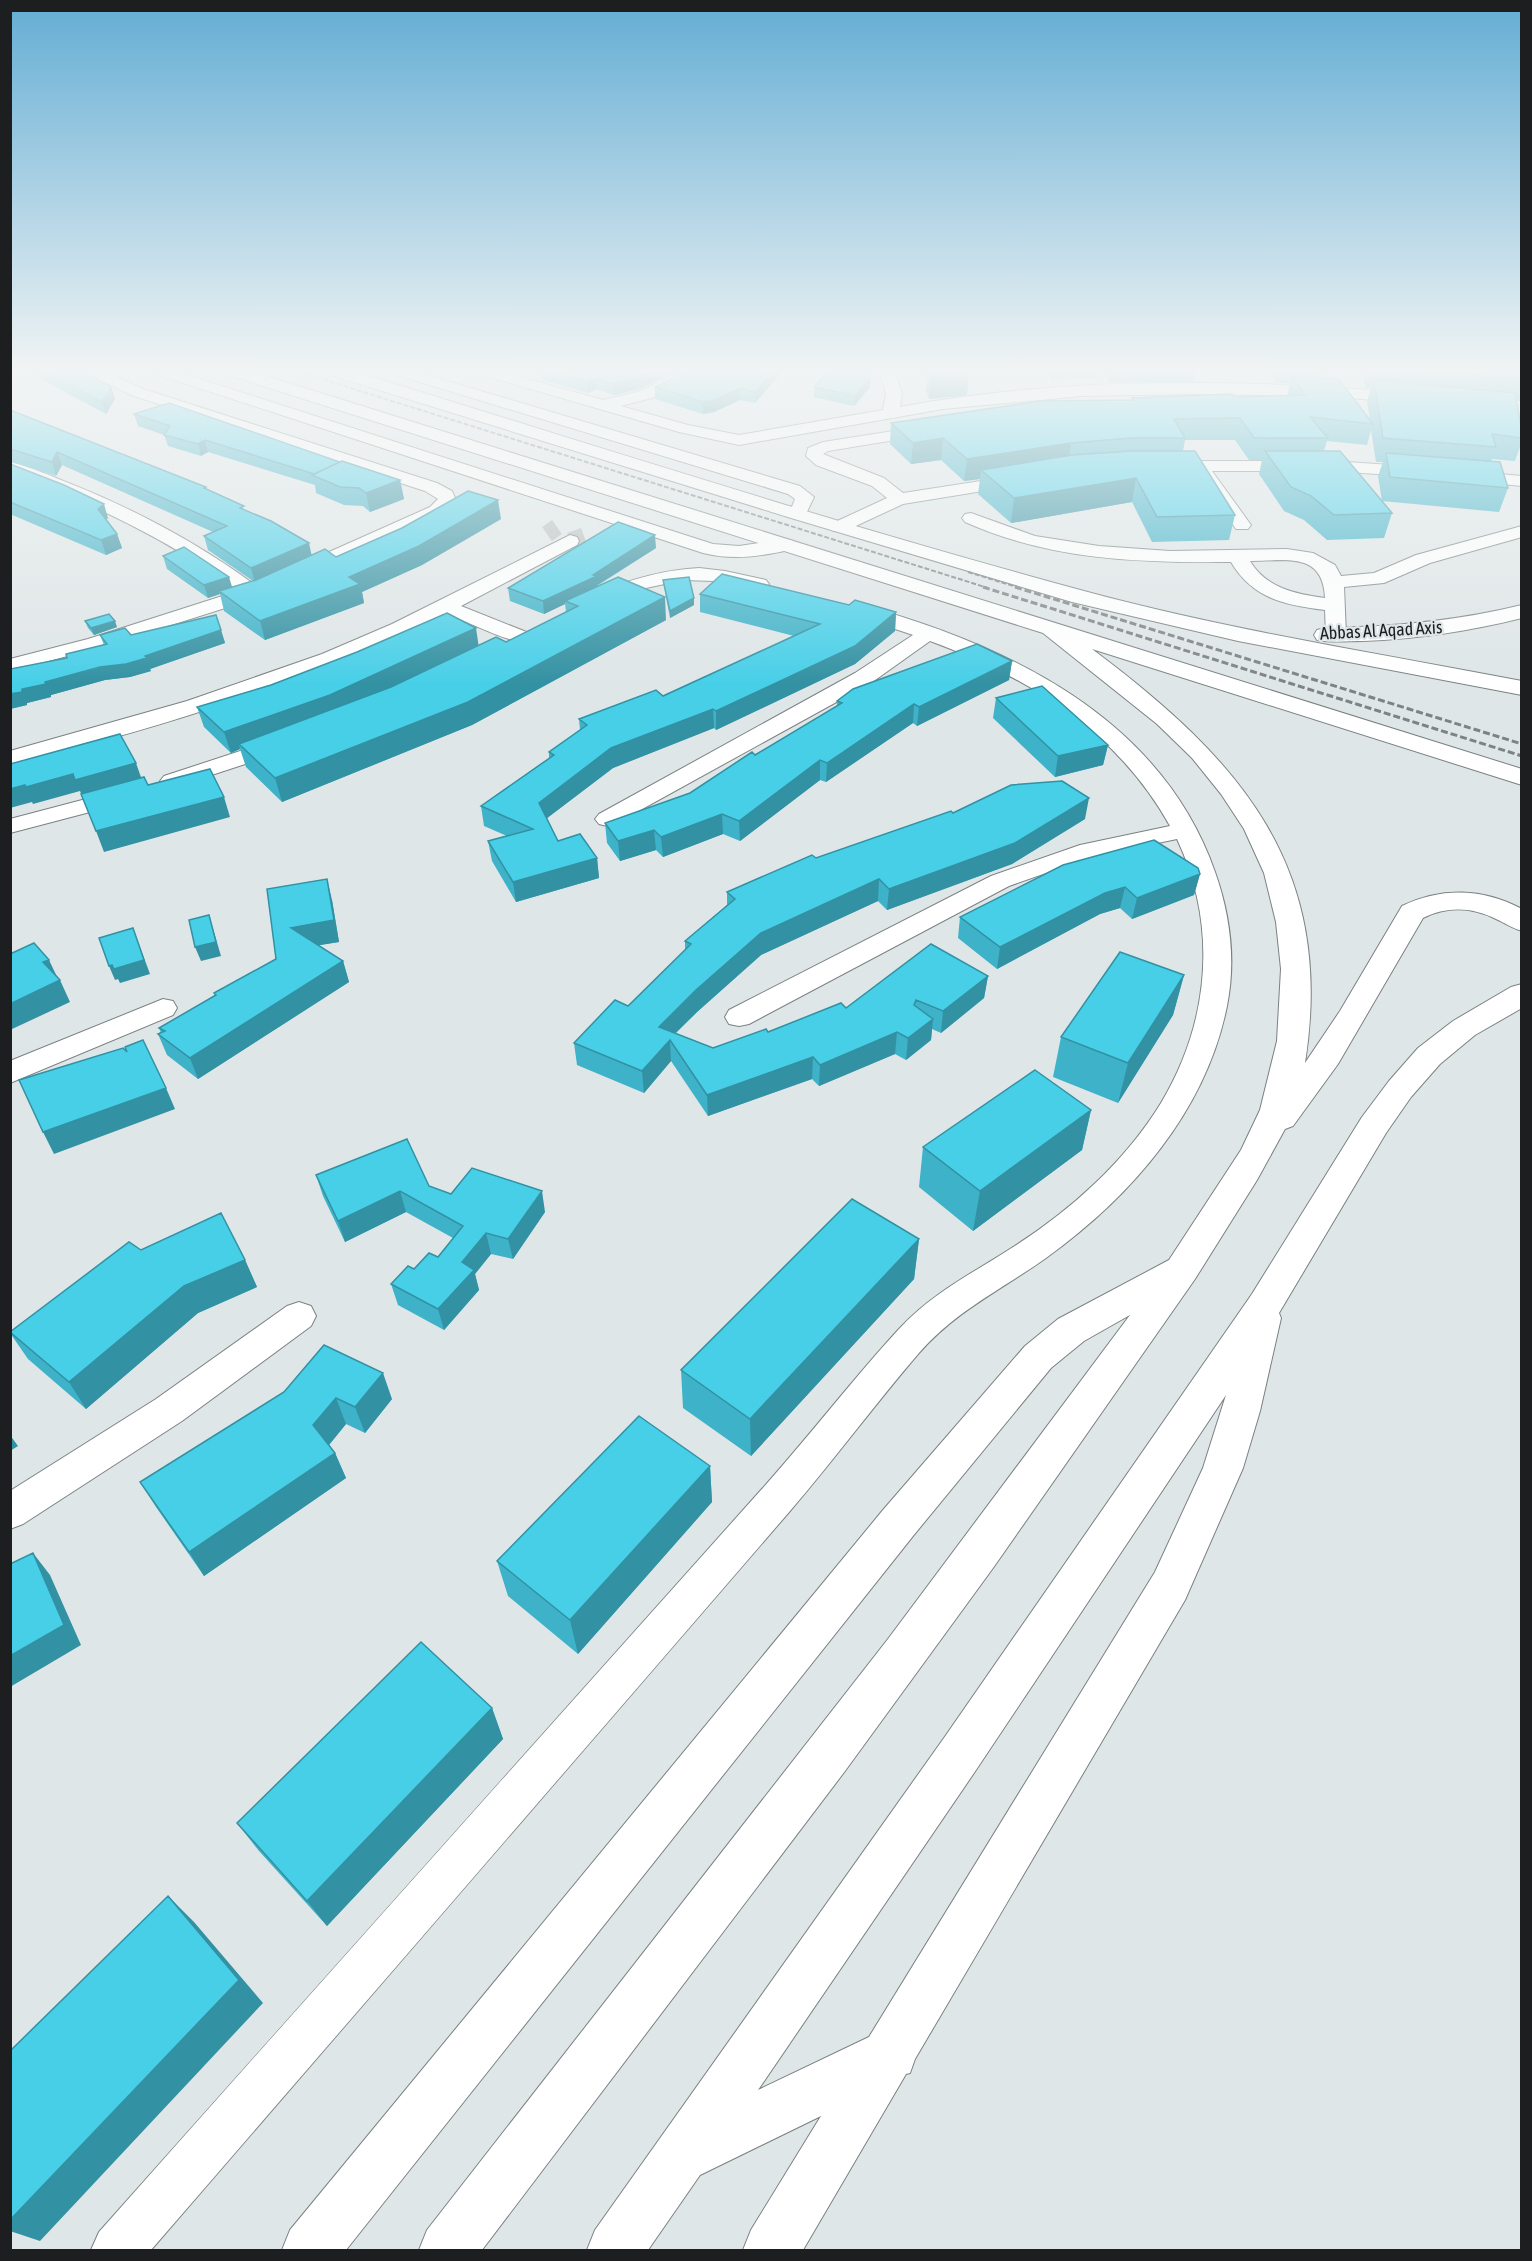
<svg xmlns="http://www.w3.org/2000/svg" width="1532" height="2261" viewBox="0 0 1532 2261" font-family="'Asap Condensed',sans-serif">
<rect width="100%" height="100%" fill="#dfe6e7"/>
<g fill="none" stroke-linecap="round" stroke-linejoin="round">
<path stroke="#b8bebf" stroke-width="17" stroke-dasharray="17 9" stroke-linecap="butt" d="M547 534 557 527
M570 541 584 536"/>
<defs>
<path id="street" d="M82 369H100L143 389 437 483 452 491 456 500 442 515 260 597 102 647 10 671V659L88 639 238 591C169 539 91 503 10 473V462C31 467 51 476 71 484 136 510 198 543 255 585L430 507 438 499 425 491 131 395 84 372Z
M147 369H169L713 544 739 546 786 539 793 541 795 545 793 549C763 556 734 561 703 553L150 372Z
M384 369H407L800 486 814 497 804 518H792L789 514 795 499 788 494 387 372Z
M469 369H492L603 400 641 391 684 369H702L700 372 652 398 621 406 688 425 739 435 883 410 886 394 879 369H894L902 394 900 407C1067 376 1242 379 1411 393L1419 398 1411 403 1326 396 1192 394 1082 396 943 409 739 445 679 432 472 372Z
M932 425 938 427 940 430 938 433 828 451 823 454 884 478 903 493 1019 475 1025 476 1028 480 1025 484 1019 485 903 504 845 531H833L830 527 833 523 887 498 872 486 816 465 806 456 808 448 823 442Z
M1162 461H1333L1420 467 1426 468 1429 472 1426 476 1420 477 1333 471H1212L1251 525 1248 529H1236L1196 473 1198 471 1156 470 1153 466 1156 462Z
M1465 471 1522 476V486L1459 480 1456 476 1459 472Z
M971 513 1035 536 1099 546 1170 551 1287 549 1313 553 1335 565 1341 576 1374 573 1416 555 1522 526V537L1430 563 1384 583 1344 587 1346 635 1343 639H1329L1326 635 1325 610C1285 605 1253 599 1231 562 1139 563 1050 560 965 522L962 518 965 514ZM1250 561C1285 561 1323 551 1325 598 1296 594 1266 588 1250 561Z
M570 535 577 537 579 541 577 545 461 606 529 633 532 637 529 641C510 646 467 619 443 614 307 683 158 728 10 765V751L187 701 322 654 392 624Z
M699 568 725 571 766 580 769 584 766 588 759 590 714 581 683 580 646 588 596 606 589 604 586 600 589 596C625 581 660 570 699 568Z
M858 604C1006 644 1161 717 1215 872 1230 914 1236 961 1227 1006 1206 1111 1131 1197 1046 1258 1001 1290 957 1310 919 1353 875 1404 834 1460 790 1511 577 1758 364 2004 151 2250H91L99 2232C319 1984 540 1737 761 1490 808 1438 851 1381 899 1329 931 1294 971 1274 1010 1249 1069 1212 1125 1162 1161 1103 1210 1021 1218 926 1177 839L1095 856 1009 886 749 1024 739 1026 729 1024 725 1017 729 1010 991 876 1080 845 1170 826C1117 731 1030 678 930 641L871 683 615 824 607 826 599 824 595 819 599 814 855 673 913 635 851 614 848 610 851 606Z
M280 738 288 740 291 745 288 750 172 788 164 786 160 781 164 776Z
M124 789 132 791 136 796 132 801 10 833V819Z
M163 999 173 1001 177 1008 173 1015 10 1083V1061Z
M299 1302 311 1306 316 1316 311 1326 182 1421 23 1524 10 1529V1491L156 1399 287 1306Z"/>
<path id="secondary" d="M220 369H244L1522 769V785L1092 649C1239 759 1336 866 1305 1063L1340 1011 1402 906C1441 887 1483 888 1522 909V931C1512 928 1505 923 1496 919 1472 907 1447 906 1423 918L1338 1064 1293 1126 1285 1129 1257 1180 1195 1279 993 1568 845 1771 482 2250H419L427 2230 888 1639 1130 1315 1084 1341 1051 1368 913 1536 346 2250H282L290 2230 883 1510 1025 1346 1058 1319 1169 1260 1241 1150 1260 1110 1277 1041 1281 969 1276 922 1264 873 1244 829 1221 794 1192 758 1157 724 1043 633 222 373Z
M322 369H346C591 444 836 524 1084 591 1228 630 1376 653 1522 681V695L1238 641 1072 602 791 518 324 373Z
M1522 605V618C1470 631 1417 639 1364 641 1348 641 1332 643 1317 640L1314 635 1317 630 1325 628C1392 627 1457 621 1522 605Z
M1522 984V1008L1475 1035 1440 1064 1411 1097 1386 1133 1279 1313 1281 1318 1260 1411 1243 1468 1185 1600 915 2059 910 2073 906 2074 803 2250H743L751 2230 821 2116 700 2175 648 2250H587L595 2230 944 1738 1252 1294 1362 1117 1389 1081 1418 1048 1453 1021 1511 987ZM1226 1395 1203 1468 1155 1572 869 2037 758 2090 976 1770Z"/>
</defs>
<use href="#street" stroke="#7b8182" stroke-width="2"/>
<use href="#secondary" stroke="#7b8182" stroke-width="2"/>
<use href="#street" fill="#fff" fill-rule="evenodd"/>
<use href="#secondary" fill="#fff" fill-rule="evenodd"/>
<path stroke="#7d8283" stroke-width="2" stroke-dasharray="5 2" stroke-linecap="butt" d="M290 369 988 588
M968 572 1020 588"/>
<path stroke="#7d8283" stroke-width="3" stroke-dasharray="7 3" stroke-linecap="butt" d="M983 587 1522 756
M1015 587 1522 744"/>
</g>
<path fill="#3db2c8" d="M22 369H79L111 387 115 399 106 414Z
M518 369H680L640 389 614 395 596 389 588 393 542 380V374Z
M690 369H785L755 403 740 400 714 412 703 414 655 399V387Z
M920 369H969L967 395 929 399 926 390 927 381Z
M1047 369H1097L1096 378 1051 379Z
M1106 369H1196L1193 383 1109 382 1105 374Z
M1267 369H1325L1323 378 1370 420 1367 402 1371 388H1365L1363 369H1521V401H1517L1521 426V444L1515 461 1492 459 1491 461 1508 488 1499 512 1382 501 1378 476 1383 462H1376L1371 430 1367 445 1327 441 1324 451 1392 513 1384 538 1327 540 1304 520 1284 511 1259 474 1262 460H1249L1235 440H1185L1183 451 1235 515 1229 540 1152 542 1132 502 1011 523 978 494 980 479 964 481 941 460 911 464 890 444 891 423 1132 400V398L1234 397 1287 396 1290 383H1277Z
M814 387H870L854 406 814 397Z
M10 410 207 489 245 510 312 555 336 557 501 519 422 565 362 592 364 603 265 640 224 611 220 594 208 598 167 569 163 556 232 587 253 581 208 550 204 536 213 532 62 465 56 476 10 461Z
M134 414 340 462 400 480 404 499 370 512 363 506 344 505 316 493 315 485 208 452 201 456 168 446 164 435 138 426Z
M10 464 108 518 106 520 117 534 122 548 106 555 10 514Z
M656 548 597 586 666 620 472 725 282 802 246 767 240 749 231 753 204 727 197 707 479 645 506 642 566 612 565 604 544 614 510 601 508 588Z
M663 580 694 598V605L670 618 664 587Z
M700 594 849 605 896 612 895 631 855 664 716 730 714 728 613 768 547 818 558 841 597 858 599 878 516 902 492 861 488 841 507 836 484 826 481 806 549 758V752L580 730 579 719 663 696 794 636 700 612Z
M216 615 225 643 150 669 151 671 130 677 105 680 51 695V697L27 703V705L10 709 104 645 100 635H131Z
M85 621 117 627 94 635 88 628Z
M1012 661 1009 680 917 726 913 723 826 782 820 780 740 841 723 834 663 857 656 850 620 861 607 843 605 823 690 793 837 706V701Z
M996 698 1108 745 1103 765 1055 777 993 718Z
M953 813 1085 819 1012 864 887 910 878 901 761 955 697 1012 676 1033 713 1048 768 1032 846 1008 988 976 984 998 941 1033 932 1029 931 1040 906 1060 895 1054 819 1086 812 1079 708 1116 671 1061 644 1093 577 1065 574 1043 628 1006 685 950V941L727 905V892L816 858Z
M1063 865 1200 874 1194 895 1132 919 1120 908 1100 914 997 969 958 938 960 917Z
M332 900 339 942 318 945 343 961 349 982 198 1079 167 1055 158 1034 161 1033 159 1028 215 996 214 993 276 959Z
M1184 975 1173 1015 1118 1103 1053 1077 1061 1037Z
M1091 1110 1082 1150 973 1231 919 1187 923 1147Z
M316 1175 429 1186 451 1194 545 1212 513 1259 491 1254 475 1274 479 1290 444 1330 398 1305 391 1284 414 1269 438 1257 453 1238 406 1212 345 1242 323 1196Z
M919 1239 914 1279 751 1456 683 1408 681 1370Z
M141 1250 245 1260 257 1287 198 1313 86 1409 28 1359 10 1333Z
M284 1392 392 1399 365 1433 346 1424 329 1445 335 1453 346 1478 204 1576 156 1507 140 1482Z
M710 1466 712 1502 578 1654 508 1596 497 1561Z
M492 1708 503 1739 327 1926 259 1851 237 1823Z"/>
<path fill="#3291a2" d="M657 369H680L640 389 614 395 613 384Z
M775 369H785L755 403V392Z
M931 369H969L967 395 929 399Z
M871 377 870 387 854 406 855 396Z
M595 378 596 389 588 393 587 382Z
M111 387 115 399 106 414 102 402Z
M740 388V400L714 412 703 414V402Z
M943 438 941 460 911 464 913 443Z
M205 440 208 452 201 456 198 444Z
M1071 443 1068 465 981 470 980 479 964 481 967 459Z
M57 452 62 465 56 476 52 462Z
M1136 478 1132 502 1011 523 1014 498Z
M400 480 404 499 370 512 366 493Z
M498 500 501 519 422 565 362 592 364 603 265 640 260 621 349 577Z
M104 504 108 518 103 523 98 509Z
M117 534 122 548 106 555 101 540Z
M655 535 656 548 597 585 598 589 565 601V604L544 614 543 601 593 575Z
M309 543 312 557 255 582 251 568Z
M229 577 233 590 219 591 220 594 208 598 204 585Z
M665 597 666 620 472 725 282 802 275 778Z
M694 598V605L670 618V611Z
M896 612 895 631 855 664 716 730V711Z
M115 621 117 627 94 635 91 628Z
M476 628 479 648 335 715 239 744 240 749 231 753 224 732Z
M221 630 225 643 150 669 151 671 130 677 105 680 51 695V697L27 703V705L10 709V694L22 689 45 682 145 656Z
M1012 661 1009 680 917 726 919 707Z
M914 704 913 723 826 782 827 763Z
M713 709 714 728 613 768 542 822 539 803 611 748Z
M1108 745 1103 765 1055 777 1058 756Z
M820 760V780L740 841 739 821Z
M136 763 142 780 82 796 80 791 33 804 32 802 10 808V789L73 774Z
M224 797 230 817 104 852 96 831Z
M1089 798 1085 819 1012 864 887 910 889 889Z
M722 814 723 834 663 857 661 837Z
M654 830 656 850 620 861 618 841Z
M597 858 599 878 516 902 513 882Z
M1200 874 1194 895 1132 919 1137 898Z
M327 879 332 900 339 942 297 949 291 928Z
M879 879 878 901 761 955 697 1012 660 1048 659 1027 696 990 761 933Z
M1125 887 1120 908 1100 914 997 969 1000 947 1105 893Z
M209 915 221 956 201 961 195 947Z
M133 928 150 974 120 983 118 979 115 980 109 966Z
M49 960 59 981 43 962Z
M343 961 349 982 198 1079 190 1058Z
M1184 975 1173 1015 1118 1103 1128 1063Z
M988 976 984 998 941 1033 943 1011Z
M60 980 70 1002 10 1030V1004Z
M933 1019 931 1040 906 1060 908 1038Z
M897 1032 895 1054 819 1086 820 1065Z
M670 1040 671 1061 644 1093 642 1071Z
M813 1057 812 1079 708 1116 707 1095Z
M166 1088 175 1109 54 1154 43 1132Z
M1091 1110 1082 1150 973 1231 980 1191Z
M400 1191 406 1212 345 1242 338 1221Z
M542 1191 545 1212 513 1259 508 1239Z
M486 1233 491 1254 475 1274 479 1290 444 1330 438 1309 462 1262Z
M919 1239 914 1279 751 1456 750 1419Z
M245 1260 257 1287 198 1313 86 1409 69 1382 184 1286Z
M383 1373 392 1399 365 1433 355 1407Z
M336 1398 346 1424 324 1451 313 1425Z
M10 1435 18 1446 10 1451Z
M335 1453 346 1478 204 1576 189 1552Z
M710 1466 712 1502 578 1654 570 1620Z
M33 1553 50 1575 81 1645 10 1687V1656Z
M492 1708 503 1739 327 1926 307 1901Z
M168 1896 194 1922 263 2003 40 2241 10 2231V2220Z"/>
<path fill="#47cfe8" stroke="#3291a2" stroke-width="1.5" d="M38 369H79L111 387 102 402Z
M542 369H657L640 377 613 384 595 378 587 382Z
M690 369H775L755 392 740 388 714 400 703 402 655 387Z
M831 369H869L871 377 855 396 814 387Z
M1398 369H1521V379Z
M1292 377 1338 378 1373 424 1310 417 1328 438H1254L1240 418 1174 419 1185 438H1132L1071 443 967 459 943 438 913 443 891 423 1041 401 1134 400 1132 398 1232 394 1234 397 1305 395Z
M1374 380 1515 393 1521 426V438L1492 434 1496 447 1383 438Z
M169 403 340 462 314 474 205 440 198 444 164 435 170 426 134 414Z
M10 410 206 487 204 488 244 506 240 508 271 521 309 543 251 568 204 536 227 526 57 452 52 462 10 449Z
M1132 451H1195L1235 515 1157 517 1136 478 1014 498 981 470 1072 455Z
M1265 451H1340L1392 513 1334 515 1311 496 1291 487Z
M1386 453 1500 462 1508 488 1390 477Z
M342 461 400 480 366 493 359 488 340 487 312 475Z
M10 464 64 485 104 504 98 509 117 534 101 540 10 502Z
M468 491 498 500 419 546 349 577 360 584 260 621 219 591 256 580 325 549 336 557 402 528Z
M618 522 655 535 593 575 597 576 543 601 508 588Z
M184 547 229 577 204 585 163 556Z
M722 574 849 605 855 600 896 612 855 646 716 711 713 709 611 748 539 803 558 841 580 834 597 858 513 882 488 841 533 829 481 806 554 755 549 752 587 725 579 719 656 690 663 696 820 624 700 594Z
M618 577 665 597 468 702 275 778 239 744 391 687 496 637 506 642 578 606 565 601Z
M689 577 694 598 670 611 663 580Z
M447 613 476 628 330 695 224 732 197 707 271 685 357 652Z
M109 614 115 621 91 628 85 621Z
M216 615 221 630 145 656 147 658 126 664 100 667 45 682 46 684 22 689V692L10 694V669L67 658 66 654 107 644 100 635 125 628 131 635Z
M977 644 1012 661 919 707 914 704 827 763 820 760 739 821 722 814 661 837 654 830 618 841 605 823 690 793 752 752 755 755 842 703 837 701 853 689Z
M1042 686 1108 745 1058 756 996 698Z
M120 734 136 763 75 780 73 774 26 787 25 785 10 789V764Z
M210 769 224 797 96 831 81 794 144 777 148 785Z
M1062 781 1089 798 1015 843 889 889 879 879 761 933 696 990 659 1027 713 1048 766 1029 768 1032 841 1003 846 1008 931 944 988 976 943 1011 916 1000 914 1005 933 1019 908 1038 897 1032 820 1065 813 1057 707 1095 670 1040 642 1071 574 1043 615 1000 628 1006 691 944 685 941 735 899 727 892 812 855 816 858 951 811 953 813 1011 785Z
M1154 840 1198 868 1200 874 1137 898 1125 887 1105 893 1000 947 960 917 1063 865Z
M327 879 334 920 291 928 343 961 190 1058 158 1034 165 1031 159 1028 216 995 214 993 276 959 267 889Z
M209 915 216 942 195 947 189 920Z
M133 928 144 960 114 969 112 965 109 966 99 938Z
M34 943 49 960 43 962 60 980 10 1004V954Z
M1120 952 1184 975 1128 1063 1061 1037Z
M143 1040 166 1088 43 1132 19 1080 123 1048 127 1052 125 1047Z
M1035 1070 1091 1110 980 1191 923 1147Z
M407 1139 429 1186 451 1194 472 1168 542 1191 508 1239 486 1233 462 1262 474 1270 438 1309 391 1284 408 1266 414 1269 429 1253 438 1257 463 1226 400 1191 338 1221 316 1175Z
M852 1199 919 1239 750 1419 681 1370Z
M221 1213 245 1260 184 1286 69 1382 10 1332 129 1242 141 1250Z
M324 1345 383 1373 355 1407 336 1398 313 1425 335 1453 189 1552 140 1482 284 1392Z
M639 1416 710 1466 570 1620 497 1561Z
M33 1553 64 1625 10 1656V1564Z
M421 1642 492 1708 307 1901 237 1823Z
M168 1896 239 1980 10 2220V2051Z"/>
<linearGradient id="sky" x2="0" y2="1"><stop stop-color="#63add4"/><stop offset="0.54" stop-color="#f1f4f4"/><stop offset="1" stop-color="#f1f4f4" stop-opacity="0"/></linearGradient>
<rect width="1532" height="685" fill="url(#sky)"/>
<g text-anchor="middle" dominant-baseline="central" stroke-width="4.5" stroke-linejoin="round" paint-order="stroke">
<g font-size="18" fill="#1c1e1f" stroke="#dfe6e7">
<text transform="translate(1381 630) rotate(-3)">Abbas Al Aqad Axis</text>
</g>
</g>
<rect width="1532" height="2261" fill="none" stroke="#1c1e1f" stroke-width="24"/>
</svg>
